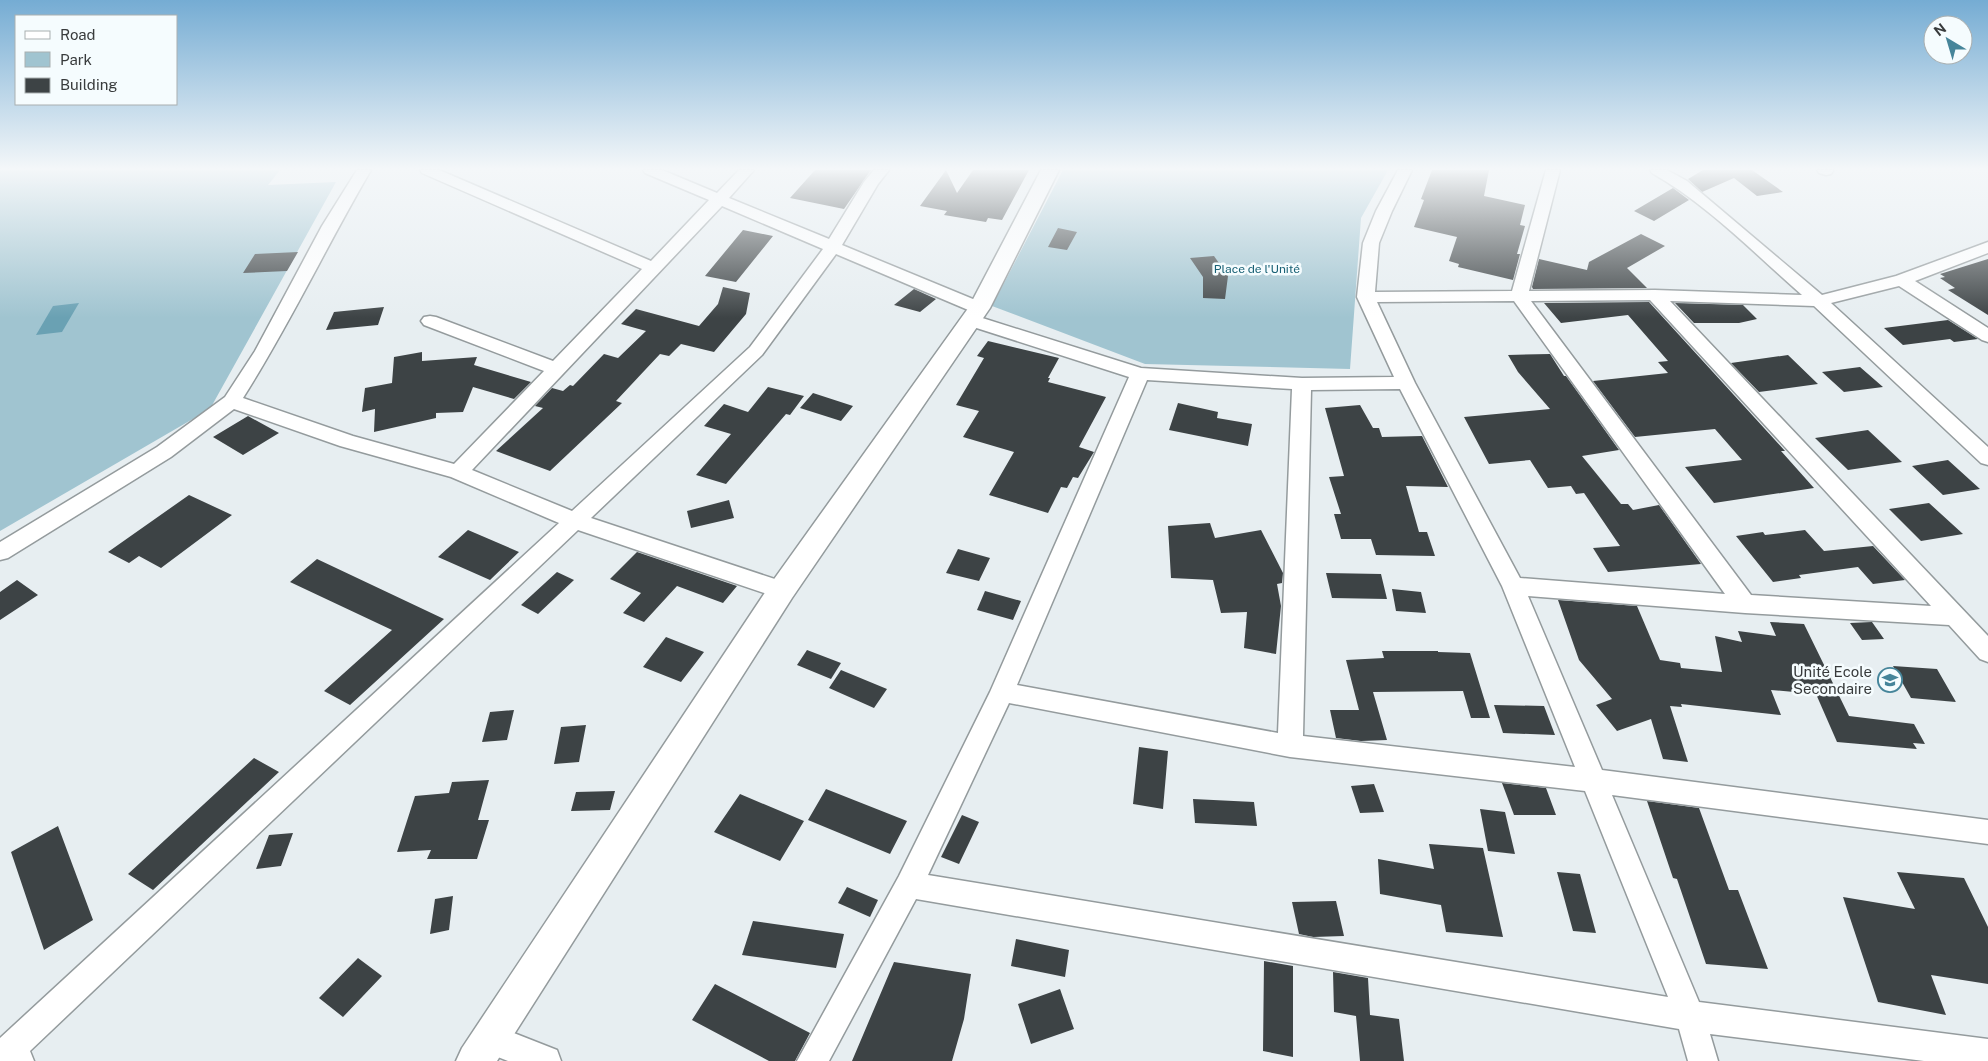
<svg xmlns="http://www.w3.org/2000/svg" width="1988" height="1061" viewBox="0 0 1988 1061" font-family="'Public Sans',sans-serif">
<rect width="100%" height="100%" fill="#e7eef1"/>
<path fill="#a0c4d0" d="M0 170H280L268 185 336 182 210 409 0 531Z
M1063 170H1388L1361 218 1350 369 1145 364 992 306Z"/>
<path fill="#6aa1b3" d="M79 303 62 332 36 335 53 306Z"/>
<path fill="#3d4345" d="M815 170H871L844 209 790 198Z
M946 170 957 193 973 170H1029L1002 220 988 218 986 222 944 215 947 211 920 206Z
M1432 170H1489L1484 196 1525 205 1520 225 1525 226 1517 254H1520L1513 280 1458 267 1459 264 1449 261 1457 237 1414 227 1424 200 1421 199Z
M1703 170H1752L1783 192 1757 196 1734 178 1702 192 1688 179Z
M1673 188 1689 200 1654 221 1634 211Z
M1058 228 1077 232 1067 250 1048 247Z
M743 230 773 236 736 282 705 276Z
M1641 234 1665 246 1627 268 1647 288 1533 289 1532 287 1539 259 1587 270 1589 262Z
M298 252 287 271 243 273 255 254Z
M1214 256 1228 276 1225 299 1203 298V277L1190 258Z
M1988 259V315L1948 290 1955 288 1940 278 1945 277 1940 274Z
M723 287 750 293 746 314 714 352 681 344 669 356 660 354 616 401 622 403 550 471 496 451 543 408 535 406 552 388 563 391 570 385 573 386 604 354 618 358 646 331 621 324 636 309 699 326 718 304Z
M914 289 936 299 920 312 894 305Z
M1649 302 1785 451H1781L1814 488 1714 503 1685 467 1742 460 1715 429 1635 437 1593 381 1668 373 1658 362 1668 361 1628 315 1561 323 1544 303Z
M1675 303 1743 305 1757 319 1739 323H1694Z
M384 307 378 325 326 330 334 312Z
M1948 320 1978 339 1954 342 1950 339 1903 345 1884 328Z
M988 341 1059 358 1048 378H1050L1048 382 1106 397 1079 447 1094 452 1078 478 1073 477 1067 488 1061 487 1048 513 989 495 1014 452 963 437 979 411 956 405 984 358 977 356Z
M422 352V361L477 357 474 365 531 382 514 399 473 387 463 412 436 413V418L374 432 375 409 362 412 365 388 392 383 394 357Z
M1550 354 1564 376H1566L1619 450 1582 456 1621 504H1628L1633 510 1659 505 1701 564 1608 572 1593 548 1620 546 1584 493 1576 494 1571 486 1548 488 1530 460 1489 464 1464 417 1550 409 1518 372 1508 355Z
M1788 355 1818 384 1759 392 1731 363Z
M1860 367 1883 387 1844 392 1822 372Z
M768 387 804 396 790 415 786 414 726 484 696 475 731 434 704 426 724 404 748 412Z
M813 393 853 406 841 421 800 408Z
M1178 403 1218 412 1217 418 1252 424 1248 446 1169 430Z
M1360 405 1373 428H1379L1382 437 1422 436 1448 487 1406 486 1419 532H1427L1435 556 1376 555 1371 539H1341L1334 514H1341L1329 477 1344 476 1325 408Z
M248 416 279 433 243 455 213 437Z
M1868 430 1902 462 1848 470 1815 438Z
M1948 460 1980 489 1943 495 1912 466Z
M189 495 232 515 161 568 139 556 129 563 108 552Z
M729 500 734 518 691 528 687 511Z
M1929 503 1963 534 1921 541 1889 509Z
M1210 523 1215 538 1261 530 1283 573 1282 583 1277 584 1281 606 1276 654 1244 648 1247 612 1221 613 1213 580 1171 578 1168 526Z
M468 530 519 552 490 580 438 557Z
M1805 530 1824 551 1873 546 1905 580 1873 584 1858 567 1799 575 1801 578 1773 582 1736 536 1763 532 1765 535Z
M958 549 990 558 979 581 946 573Z
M637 552 737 586 723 603 677 586 644 622 623 613 641 593 610 579Z
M317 559 444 619 350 705 324 691 392 630 290 582Z
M557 572 574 580 538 614 521 605Z
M1326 573 1381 574 1387 599 1332 598Z
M17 580 38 595 0 620V592Z
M1392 589 1421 592 1426 613 1396 611Z
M985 591 1021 601 1013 620 977 610Z
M1558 600 1637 606 1660 660 1680 663 1681 668 1722 672 1715 636 1742 642 1738 631 1776 636 1770 622 1804 624 1849 716 1914 724 1925 744 1913 743 1917 749 1837 742 1816 694 1771 690 1781 715 1681 704 1682 707 1670 706 1688 762 1663 759 1651 719 1617 731 1596 705 1612 699 1579 660Z
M1872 622 1884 639 1862 640 1850 623Z
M666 637 704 652 681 682 643 667Z
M807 650 841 663 831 679 797 665Z
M1382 651H1438V652L1470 653 1490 718H1471L1463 691 1373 692 1387 740 1361 741 1336 738 1330 710H1359L1346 660 1384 658Z
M1893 666 1937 669 1956 702 1911 698Z
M841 670 887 689 874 708 829 688Z
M1494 705 1544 706 1555 735 1503 733Z
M514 710 507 740 482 742 490 712Z
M586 725 579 762 554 764 561 727Z
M1139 747 1168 751 1163 809 1133 804Z
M254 758 279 772 153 890 128 874Z
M489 780 478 820H489L477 859H427L431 850 397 852 415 796 449 793 452 782Z
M1502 783 1546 788 1556 815H1514Z
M1374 784 1384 812 1360 813 1351 786Z
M826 789 907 821 890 854 808 820Z
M615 791 610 810 571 811 576 792Z
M740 794 804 821 780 861 714 832Z
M1193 799 1254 802 1257 826 1195 823Z
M1647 801 1699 808 1729 890H1738L1768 969 1706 964 1677 879 1673 878Z
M1480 809 1505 812 1515 854 1488 851Z
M962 815 979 822 959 864 941 857Z
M58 826 93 920 44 950 11 852Z
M293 833 281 866 256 869 269 835Z
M1429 844 1483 848 1503 937 1446 932 1441 905 1380 894 1378 859 1434 869Z
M1557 872 1580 874 1596 933 1573 931Z
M1897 872 1964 878 1988 927V984L1931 975 1946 1015 1878 1002 1843 897 1915 909Z
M847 887 878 900 870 917 838 903Z
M453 896 449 930 430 934 435 899Z
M1336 901 1344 936 1313 937 1299 934 1292 902Z
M753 921 844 934 836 968 742 955Z
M1016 939 1069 950 1065 977 1011 966Z
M358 958 382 976 343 1017 319 998Z
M1264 961 1293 966V1057L1263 1051Z
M894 962 971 974 964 1019 952 1061H852Z
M1333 972 1368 978 1370 1015 1399 1019 1404 1061H1360L1356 1016 1334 1012Z
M715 984 810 1033 795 1061H769L692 1020Z
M1060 989 1074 1029 1031 1044 1018 1004Z"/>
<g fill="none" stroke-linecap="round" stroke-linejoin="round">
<defs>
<path id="minor" d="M357 170H371C327 245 290 324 243 398L353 436 454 464 544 371 424 325 421 321 424 317 430 316 436 317 553 361 642 269 422 173 420 170H439L651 261 709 200 645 173 643 170H662L717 193 739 170H754L729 198 829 239 864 182 874 170H889L878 184 842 245 985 304 988 308 985 312 979 313 973 312 836 254 762 355 591 518 790 584 793 590 790 596 782 599 578 530 30 1051 34 1061H0V1038L559 523 451 477 340 446 234 409 171 457 8 558 0 560V542L157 447 225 397 255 351 322 226ZM722 206 823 249 750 347 572 511 472 470Z
M1398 170H1412L1392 211 1379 243 1375 292 1512 291 1546 170H1560L1529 291 1655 290 1802 295C1754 253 1708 205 1652 173L1650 170H1667L1687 181 1822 295 1896 276 1988 242V253L1915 281 1988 328V342L1982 340 1899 286 1831 303 1988 447V465L1981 463 1814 306 1670 301 1988 636V662L1980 659 1949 625 1745 613 1528 596 1602 770 1988 820V844L1612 795 1699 1002 1988 1039V1061H1924L1710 1034 1718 1061H1688L1679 1029 916 899 829 1061H797L899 876 990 692 1129 377 964 324 961 320 964 316 970 315 976 316 1141 368 1302 378 1394 377 1357 297 1363 243 1376 211ZM1650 300 1931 606 1751 595 1531 301ZM1514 301 1725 594 1520 578 1415 383 1377 302ZM1147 380 1292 389 1278 733 1017 685ZM1400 389 1502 586 1575 767 1303 736 1311 390ZM1009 703 1290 757 1585 791 1668 997 928 875Z
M1817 170H1833V171L1831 174 1826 175 1819 173Z
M491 1024 557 1050 561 1061H508L480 1050 476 1039 480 1028Z"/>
<path id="tertiary" d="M1041 170H1059L990 308 792 598 497 1061H456L462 1048 772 582 969 307Z"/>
</defs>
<use href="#minor" stroke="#949b9d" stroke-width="3"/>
<use href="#tertiary" stroke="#949b9d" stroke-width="3"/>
<use href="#minor" fill="#fff" fill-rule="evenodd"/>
<use href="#tertiary" fill="#fff" fill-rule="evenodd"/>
</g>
<linearGradient id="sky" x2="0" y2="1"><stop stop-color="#75acd3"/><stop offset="0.53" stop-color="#f4f7f9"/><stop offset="1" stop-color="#f4f7f9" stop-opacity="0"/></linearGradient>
<rect width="1988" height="318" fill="url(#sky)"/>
<defs>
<symbol id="school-ring" viewBox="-11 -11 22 22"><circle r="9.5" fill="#f5fcfe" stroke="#46859a" stroke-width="1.5"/><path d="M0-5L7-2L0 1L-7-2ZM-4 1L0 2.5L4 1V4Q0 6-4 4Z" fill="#46859a"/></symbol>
</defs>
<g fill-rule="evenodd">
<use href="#school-ring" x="1876" y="666" width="28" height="28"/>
</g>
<g text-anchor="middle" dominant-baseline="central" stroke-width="5" stroke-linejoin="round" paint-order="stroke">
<g font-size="12" fill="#196175" stroke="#f5fcfe">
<text x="1257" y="269">Place de l'Unité</text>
</g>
<g font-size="15" fill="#383b3c" stroke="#f5fcfe" text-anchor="end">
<text x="1872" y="671">Unité Ecole<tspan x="1872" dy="17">Secondaire</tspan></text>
</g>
</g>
<rect x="15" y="15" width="162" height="90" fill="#f5fcfe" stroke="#a9afb0"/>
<rect x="25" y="31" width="25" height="8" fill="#ffffff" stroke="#a9afb0"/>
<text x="60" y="40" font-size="15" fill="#383b3c">Road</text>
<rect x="25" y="52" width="25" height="15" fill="#a0c4d0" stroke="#a9afb0"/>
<text x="60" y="65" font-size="15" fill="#383b3c">Park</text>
<rect x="25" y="78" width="25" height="15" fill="#3d4345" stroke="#a9afb0"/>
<text x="60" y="90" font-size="15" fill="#383b3c">Building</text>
<g transform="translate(1948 40) rotate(322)"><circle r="24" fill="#f5fcfe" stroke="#a9afb0"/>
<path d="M0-4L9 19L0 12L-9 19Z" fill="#46859a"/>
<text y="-8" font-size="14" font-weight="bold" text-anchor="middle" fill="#383b3c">N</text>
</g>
</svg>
